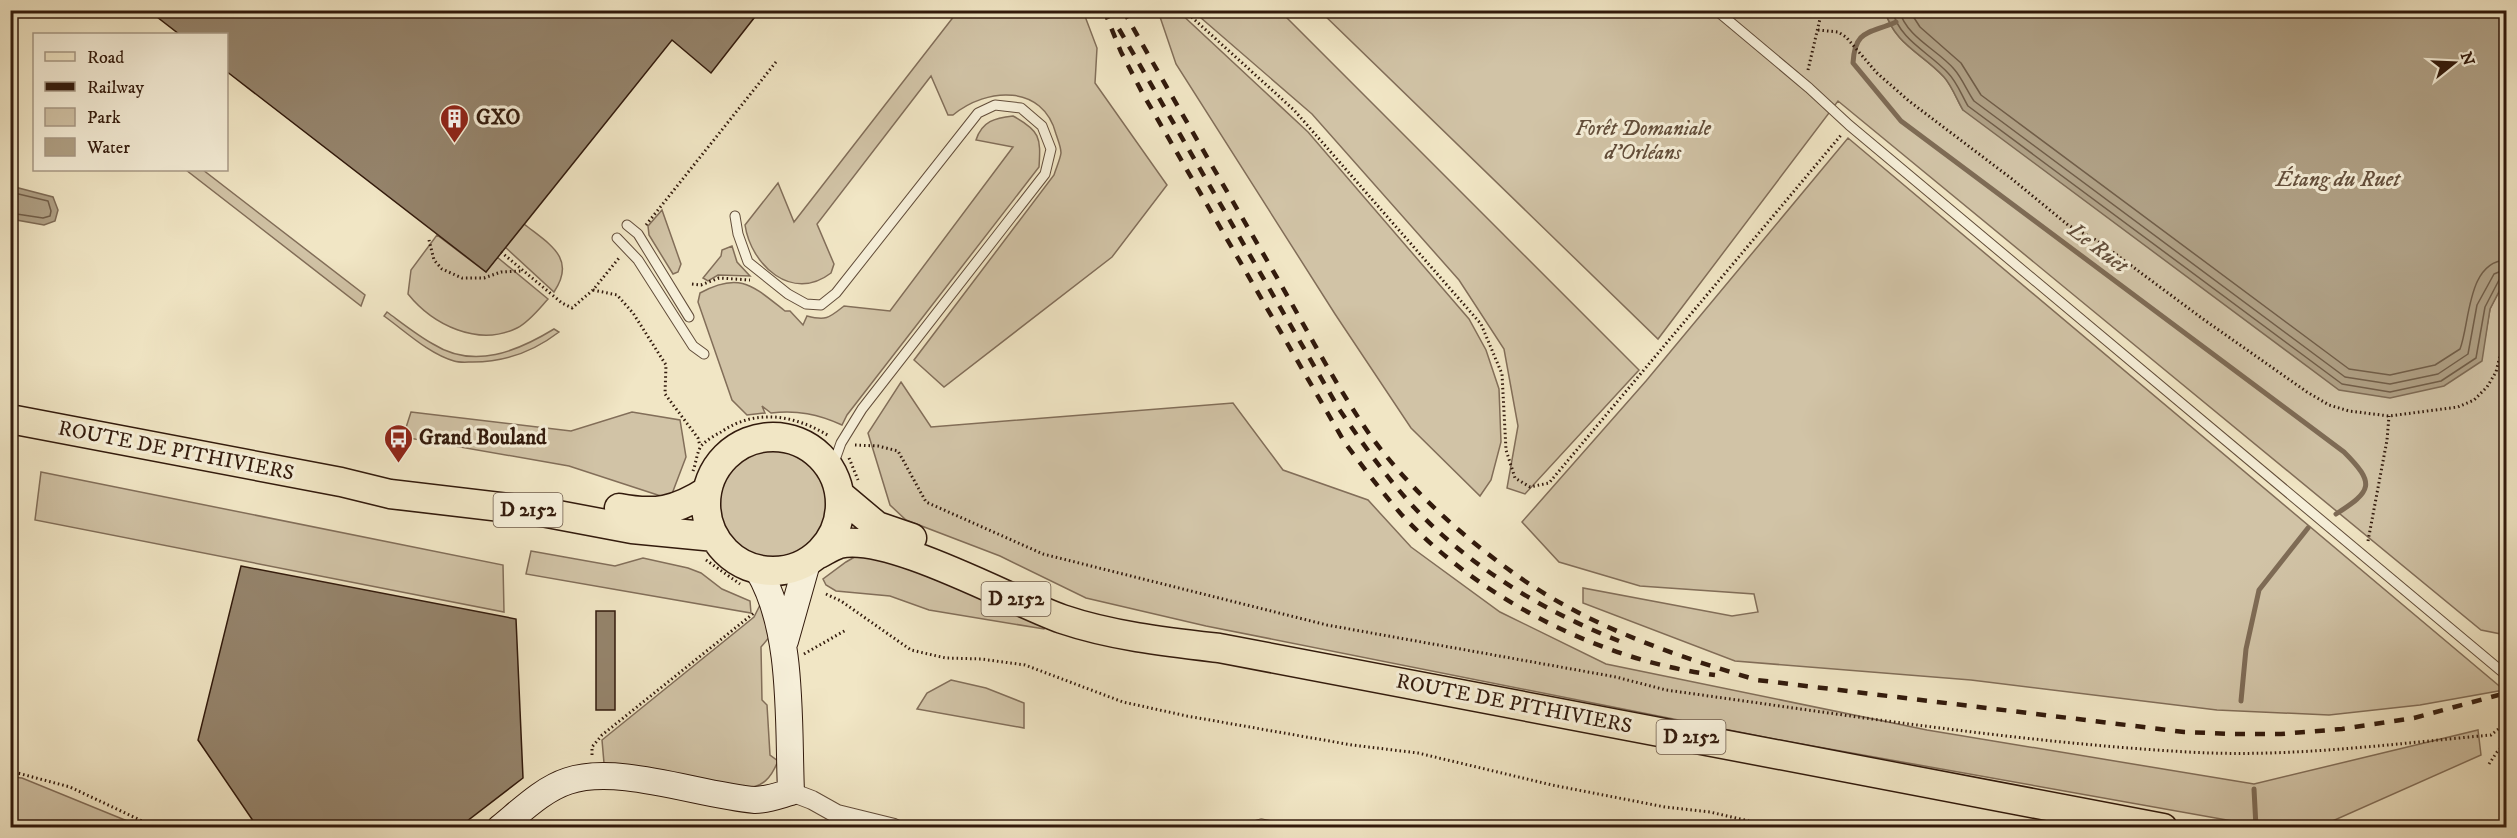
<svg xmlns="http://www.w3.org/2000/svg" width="2517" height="838" viewBox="0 0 2517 838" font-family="'IM FELL DW Pica',serif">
<rect width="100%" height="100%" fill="#f1e6c5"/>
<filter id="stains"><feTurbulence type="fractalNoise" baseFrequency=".00333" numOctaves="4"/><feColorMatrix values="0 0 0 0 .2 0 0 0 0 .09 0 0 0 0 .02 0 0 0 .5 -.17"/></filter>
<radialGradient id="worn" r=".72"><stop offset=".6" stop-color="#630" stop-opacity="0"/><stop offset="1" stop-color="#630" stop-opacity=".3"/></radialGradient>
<path fill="#d1c3a6" stroke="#826e59" stroke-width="1.5" d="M958 11H1083L1097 48 1095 83 1167 185 1112 257 944 387 914 360 1054 175C1056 168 1060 160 1061 153 1061 147 1058 140 1056 134 1043 84 987 87 953 115H948L931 76 817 224 834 264 831 273C792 303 751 265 745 225L778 183 794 222Z
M1158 11H1178L1308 132 1469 319 1486 350 1499 389 1501 442 1491 480 1480 496 1411 428 1335 314 1176 64Z
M1193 11H1280L1639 370 1525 494 1507 488 1518 426 1504 349 1459 280 1312 114Z
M1320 11H1885C1895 45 1922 53 1944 77 1952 86 1957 100 1963 110L2481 361 2490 309 2506 278V635L2481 630 1838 101 1658 339Z
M1013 116C1040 131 1041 137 1039 167L847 415 842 425C818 414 797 410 771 413L762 406 765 413 747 415 732 400 698 302 700 293C740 271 753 286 785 311H790L803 325 807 316C826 321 829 318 844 306L890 311 1013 147 976 140C982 121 995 118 1013 116Z
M1848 138 2504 690 2420 705 2329 715 2217 710 1971 680 1735 661 1583 603V588L1732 616 1758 612 1754 594 1640 586 1559 562 1522 522 1646 381Z
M186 170H203L365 295 361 306Z
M662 210 681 264 678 272 673 274 649 235 648 226Z
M524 224C549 244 577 258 554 292L505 247Z
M437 235 486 272 497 257 548 299C539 309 529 322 517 328 478 347 433 325 408 294L411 270Z
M732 246 737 262 750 276 718 275 708 281 703 278 721 256 722 250Z
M387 312C402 323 417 335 433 344 474 370 518 351 554 329L559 332C533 352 506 362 473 362 467 362 460 363 454 361 429 354 405 331 384 316Z
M901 382 931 427 1233 403 1283 470 1368 500 1411 547 1500 612 1606 664 1927 730 2254 784 2478 730 2481 755 2319 827H2266L1779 740 1206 626 1086 598 1000 556 906 520 890 505 868 433Z
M411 412 571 431 632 412 680 420 686 457 670 499 569 466 403 437Z
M719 503a54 54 0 1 1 108 0a54 54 0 1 1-108 0Z
M41 472 503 565 504 612 35 520Z
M531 551 615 566 643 558 688 568 701 573 722 589 750 601 751 613 526 574Z
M858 555 895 559 1048 620 1044 629 929 610 890 596 836 591 826 585 823 579 846 562Z
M762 601 771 635 761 647 762 700 767 705 770 755 778 761C771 778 763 788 743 788L604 763 602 740 754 617Z
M951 680 986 688 1024 703V728L917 709 927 693Z
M10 777 22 778 142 827H11Z"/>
<path fill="#b0a186" stroke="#7e6b55" stroke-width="1.5" d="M1885 11H2506V278L2490 309 2482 361 2444 386 2390 398 2339 390 1963 110C1957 100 1952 86 1944 77 1922 53 1895 45 1885 11Z
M11 186 53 197 58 210 55 221 44 225 11 219Z"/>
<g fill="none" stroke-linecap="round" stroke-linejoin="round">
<path stroke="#715e49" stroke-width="1.5" d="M1892 10C1900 41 1929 52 1948 73 1957 82 1962 96 1968 106L2342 384 2390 392 2441 381 2476 358 2485 307 2499 280 2506 277
M1899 10C1907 38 1937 49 1954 69 1962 78 1967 91 1974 101L2345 377 2390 384 2438 374 2468 354 2477 305 2494 274 2506 269
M1909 10 1920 27 1961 63 1981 95 2349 369 2390 375 2435 365 2460 349C2470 323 2467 262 2506 260
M10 192 48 201 51 211 50 216 43 218 10 213"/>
<path stroke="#7e6b55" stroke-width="5" d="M1896 22C1869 34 1855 29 1853 63L1901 121 2344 452C2376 484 2372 491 2336 514
M2241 701 2246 649 2259 590 2308 528
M2254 789 2256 827"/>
</g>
<path fill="#95846c" stroke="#321a0c" stroke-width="1.5" d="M148 10H744L754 18 711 73 672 40 486 272 226 71V34H179Z
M241 566 516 619 523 778 458 828H258L198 740Z
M596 611H615V710H596Z"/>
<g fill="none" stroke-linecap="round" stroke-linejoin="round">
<defs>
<path id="lane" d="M1716 10 1809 88 1849 125 2506 675
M735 216 738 234 748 262 788 294 806 304 821 305 836 293 978 113 995 105 1021 108 1042 126 1051 149 1045 174 862 409 841 443 831 471
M627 225 638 234 689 317
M617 238 638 260 693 346 704 354
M1246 828 1261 824 1285 828"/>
<path id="street" d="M791 792 812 800 837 814 894 828"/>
<path id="secondary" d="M785 641 807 563
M500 828C521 811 543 789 568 781 619 764 701 796 755 800 767 800 780 795 791 792 788 723 794 630 758 570"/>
<path id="primary" d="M10 419 341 482 390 494 542 512 632 529 715 537
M706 504a67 67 0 1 1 134 0a67 67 0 1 1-134 0Z
M840 495 877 526 912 538
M619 508C655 515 676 511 707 491
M819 554C825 551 832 546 839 544 889 532 1011 601 1062 619 1112 636 1167 642 1219 648L2163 828"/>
</defs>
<use href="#lane" stroke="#624d3a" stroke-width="11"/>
<use href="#street" stroke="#624d3a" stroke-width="20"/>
<use href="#secondary" stroke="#321a0c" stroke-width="28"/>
<use href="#primary" stroke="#321a0c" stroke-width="31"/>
<path stroke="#321a0c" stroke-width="3" stroke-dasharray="1.5 3" stroke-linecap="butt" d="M1185 11 1294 110 1481 324 1502 374 1506 450 1515 478 1530 487 1549 483 1842 134
M1818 30 1838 32 1846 37 1877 73 1909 101 2012 179 2068 225 2098 241 2203 319 2307 392 2329 405 2349 411 2389 416 2458 407 2474 400 2487 387 2496 372 2501 352 2502 329 2506 314
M1808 70 1822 10
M646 225 776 62
M429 240 434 260 442 269 462 278H484L501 272 522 271
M501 252 562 303 572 308 593 290 619 258
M692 284 701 285 719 278 750 280
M593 290 617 295 633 313 666 365 665 394 698 438 700 446
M855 445 878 446 898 451 926 502 1043 554 1327 625 1616 677 1666 690C1840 714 2013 742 2188 752 2289 758 2391 744 2491 735L2506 723
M849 458 858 480
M693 471C696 464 697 450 702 445 707 440 715 435 721 432 756 408 795 415 829 436
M2368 541 2387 440 2389 416
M706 560 740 584
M826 594 841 601 911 650 946 658 981 659 1025 665 1123 702 1187 716 1352 745 1418 753 1552 785 1665 807 1710 812 1779 828
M804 654 846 630
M592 755V747L602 735 754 613
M2489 764 2497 752 2506 743
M10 771 70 787 157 828"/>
<use href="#lane" stroke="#f6efd9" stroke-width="9"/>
<use href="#street" stroke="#f6efd9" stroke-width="18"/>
<use href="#secondary" stroke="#f6efd9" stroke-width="26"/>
<use href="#primary" stroke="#f1e6c5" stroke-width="28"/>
<path stroke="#321a0c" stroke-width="4.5" stroke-dasharray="10 10" stroke-linecap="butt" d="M1104 10 1121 52 1143 94 1345 443C1363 467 1381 491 1401 514 1479 599 1602 661 1715 675
M1123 10C1172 97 1222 183 1272 269 1304 324 1334 383 1370 435 1407 486 1457 532 1508 569 1582 624 1669 654 1757 680L2184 732 2233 734H2281L2342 729 2414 718 2506 693
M1119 29 1339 409C1369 453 1400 497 1440 533 1492 580 1554 615 1619 641"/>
</g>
<defs>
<symbol id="building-pin" viewBox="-11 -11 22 30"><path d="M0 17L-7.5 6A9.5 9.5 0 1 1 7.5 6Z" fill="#8f2418" stroke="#f6efd9"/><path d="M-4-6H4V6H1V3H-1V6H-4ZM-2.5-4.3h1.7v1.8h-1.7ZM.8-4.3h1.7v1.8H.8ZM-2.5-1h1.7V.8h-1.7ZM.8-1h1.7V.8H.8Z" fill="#fff"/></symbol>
<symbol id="bus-pin" viewBox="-11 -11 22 30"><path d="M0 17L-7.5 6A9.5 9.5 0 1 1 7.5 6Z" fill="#8f2418" stroke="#f6efd9"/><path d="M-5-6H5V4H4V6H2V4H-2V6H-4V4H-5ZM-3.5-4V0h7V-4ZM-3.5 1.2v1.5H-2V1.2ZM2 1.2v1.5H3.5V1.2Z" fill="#fff"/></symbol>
</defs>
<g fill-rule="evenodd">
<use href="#building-pin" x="438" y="102" width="33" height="45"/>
<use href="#bus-pin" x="382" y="422" width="33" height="45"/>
</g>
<g text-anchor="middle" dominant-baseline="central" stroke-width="6" stroke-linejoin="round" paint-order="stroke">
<g fill="#f6efd9" stroke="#6d5a4a" stroke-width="1.5">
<rect x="493.5" y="493" width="69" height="34" rx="4.5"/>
<rect x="981.5" y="582" width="69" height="34" rx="4.5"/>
<rect x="1656.5" y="720" width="69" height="34" rx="4.5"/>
</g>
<g font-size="20" font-weight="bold" fill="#321a0c">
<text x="528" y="510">D 2152</text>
<text x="1016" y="599">D 2152</text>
<text x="1691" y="737">D 2152</text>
</g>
<g font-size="21" font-weight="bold" fill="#321a0c" stroke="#f6efd9" text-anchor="start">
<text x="476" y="118">GXO</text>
<text x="419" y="438">Grand Bouland</text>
</g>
<g font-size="21" font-style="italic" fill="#624d3a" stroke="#f6efd9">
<text x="1643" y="129">Forêt Domaniale<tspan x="1643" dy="24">d'Orléans</tspan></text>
</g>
<g font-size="21" fill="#321a0c" stroke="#f6efd9">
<text transform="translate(176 451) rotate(11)">ROUTE DE PITHIVIERS</text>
<text transform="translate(1514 704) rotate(11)">ROUTE DE PITHIVIERS</text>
</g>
<g font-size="22" font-style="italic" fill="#64503d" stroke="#f6efd9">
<text x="2338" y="179">Étang du Ruet</text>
<text transform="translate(2098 248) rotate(37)">Le Ruet</text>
</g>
</g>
<rect width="2517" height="838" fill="none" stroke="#f1e6c5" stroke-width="36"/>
<rect x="12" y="12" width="2493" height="814" fill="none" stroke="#321a0c" stroke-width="3"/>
<rect x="18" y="18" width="2481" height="802" fill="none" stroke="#321a0c" stroke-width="1.5"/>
<rect x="33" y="33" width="195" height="138" fill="#f6efd9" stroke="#a89a87" stroke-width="1.5"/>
<rect x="45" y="52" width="30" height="9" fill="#f1e6c5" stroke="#a89a87" stroke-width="1.5"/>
<text x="87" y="63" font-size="18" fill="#321a0c">Road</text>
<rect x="45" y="82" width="30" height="9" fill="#321a0c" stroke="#a89a87" stroke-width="1.5"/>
<text x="87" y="93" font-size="18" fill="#321a0c">Railway</text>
<rect x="45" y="108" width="30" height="18" fill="#d1c3a6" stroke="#a89a87" stroke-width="1.5"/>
<text x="87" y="123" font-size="18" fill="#321a0c">Park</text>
<rect x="45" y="138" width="30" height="18" fill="#b0a186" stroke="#a89a87" stroke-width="1.5"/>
<text x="87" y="153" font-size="18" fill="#321a0c">Water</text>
<g transform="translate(2454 63) rotate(72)" stroke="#f6efd9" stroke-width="4.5" paint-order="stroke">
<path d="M0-4.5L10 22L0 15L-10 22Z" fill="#321a0c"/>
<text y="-9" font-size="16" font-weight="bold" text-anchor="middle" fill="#321a0c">N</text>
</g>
<rect width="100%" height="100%" filter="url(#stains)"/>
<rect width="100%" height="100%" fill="url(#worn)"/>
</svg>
